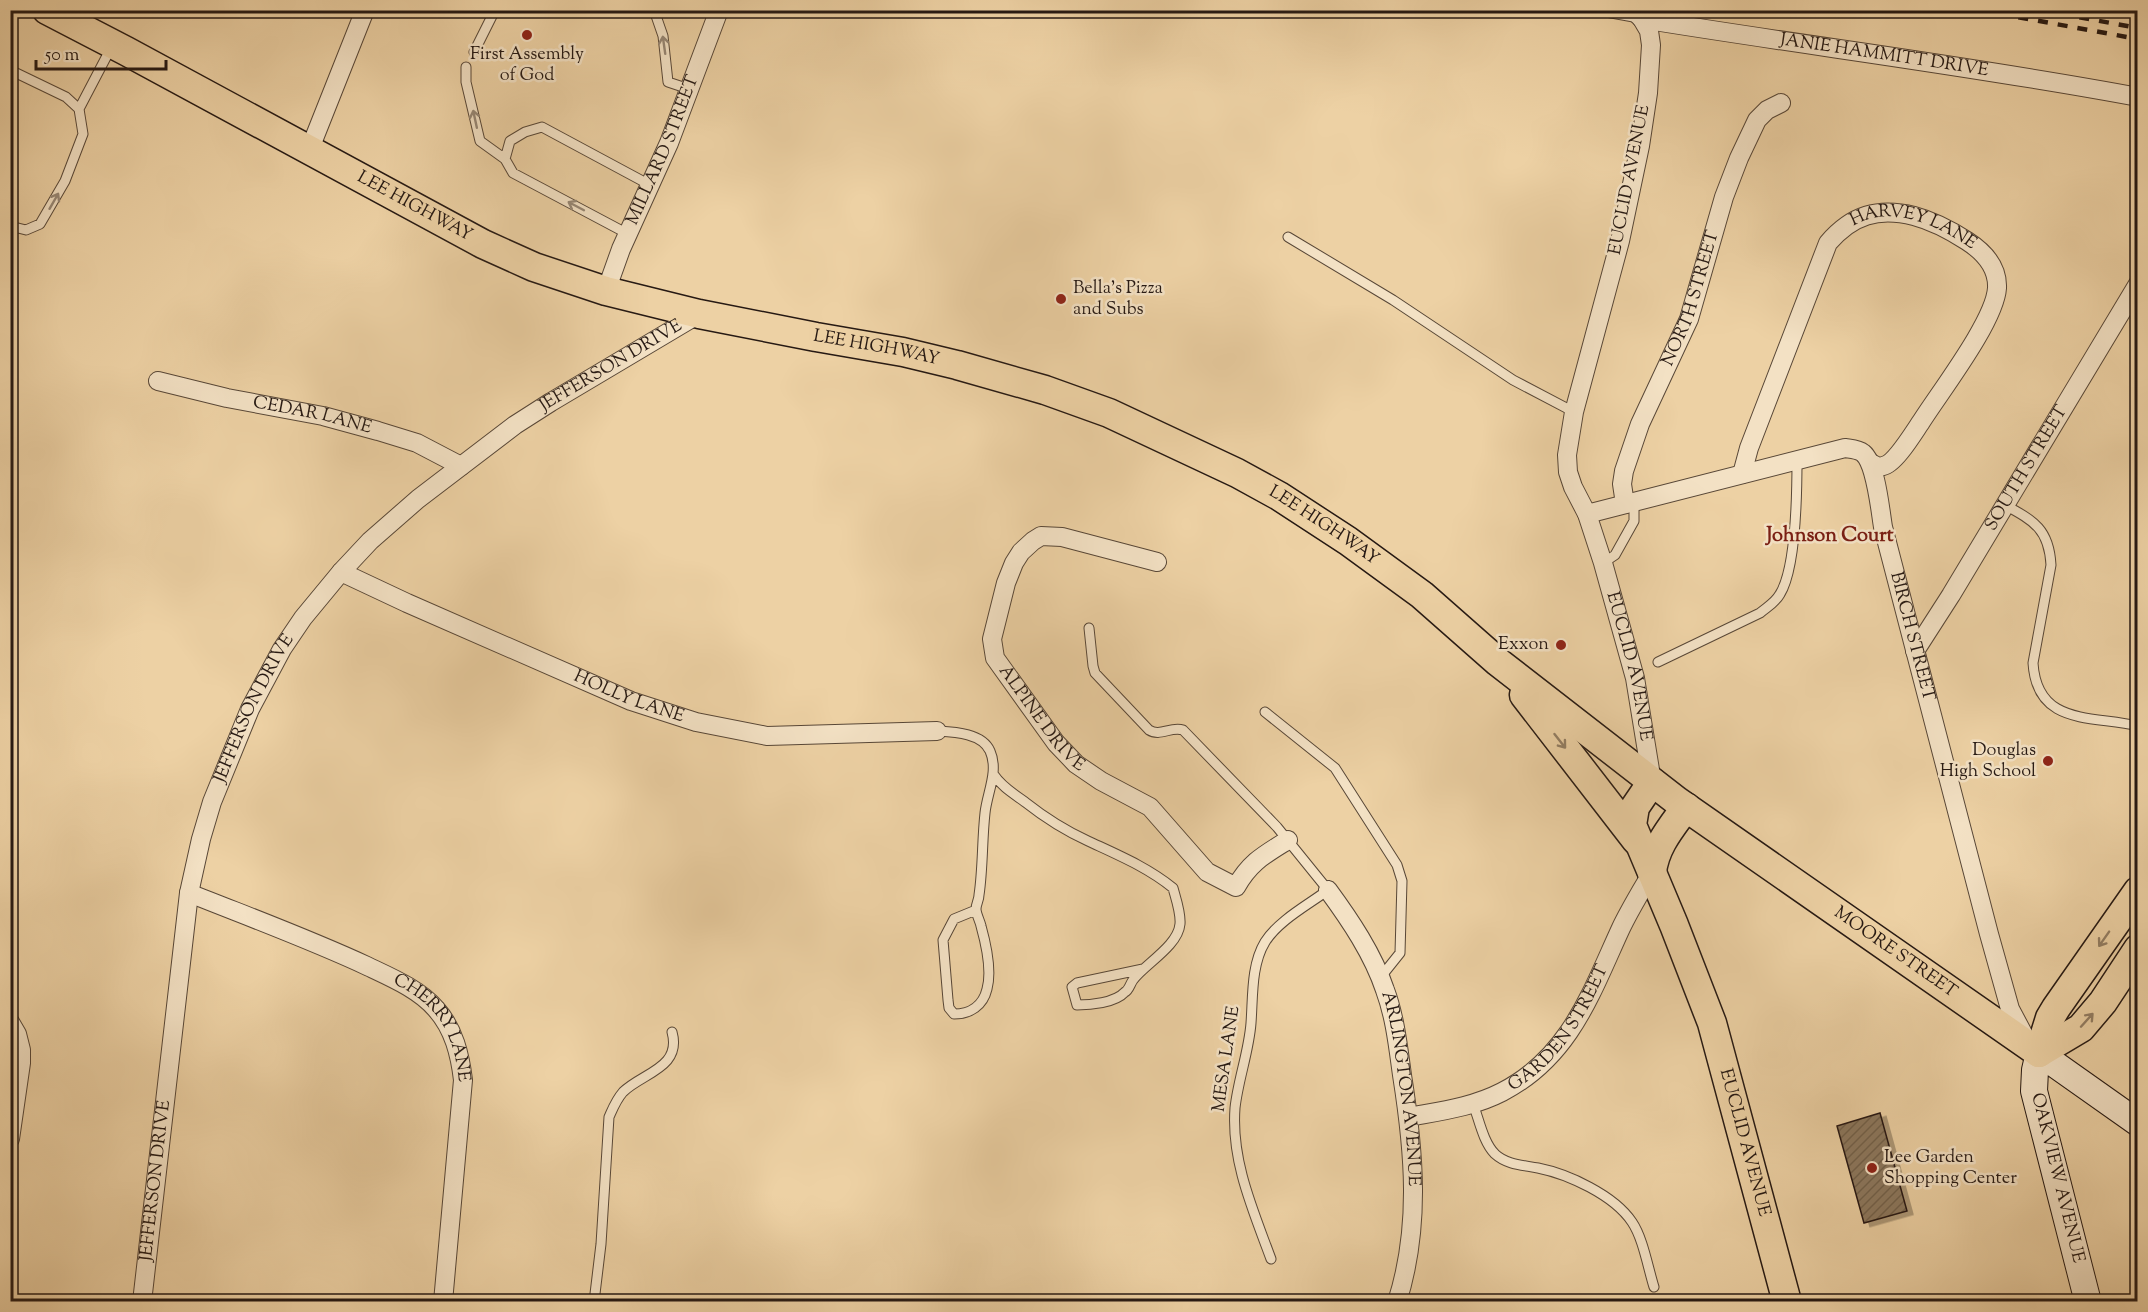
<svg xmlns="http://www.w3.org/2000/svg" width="2148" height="1312" viewBox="0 0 2148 1312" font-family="'Sorts Mill Goudy',serif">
<defs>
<pattern id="building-hatch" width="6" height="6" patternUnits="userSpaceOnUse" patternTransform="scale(1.5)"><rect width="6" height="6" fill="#8d795e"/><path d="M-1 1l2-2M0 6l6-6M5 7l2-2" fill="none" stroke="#73624c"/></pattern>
<filter id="shadow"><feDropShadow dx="6" dy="3.5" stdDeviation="0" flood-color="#0004"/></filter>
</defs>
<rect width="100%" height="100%" fill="#edd1a4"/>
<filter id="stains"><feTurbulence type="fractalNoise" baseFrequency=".00333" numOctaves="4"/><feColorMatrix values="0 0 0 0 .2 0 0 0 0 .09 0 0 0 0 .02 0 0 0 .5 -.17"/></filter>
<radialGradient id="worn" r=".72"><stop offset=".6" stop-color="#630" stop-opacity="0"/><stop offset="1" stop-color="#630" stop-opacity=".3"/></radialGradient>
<path fill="url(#building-hatch)" stroke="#261913" stroke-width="1.5" filter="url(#shadow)" d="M1880 1113 1907 1211 1864 1223 1837 1126Z"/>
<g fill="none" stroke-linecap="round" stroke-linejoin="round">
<defs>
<path id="lane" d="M654 10 663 36 668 82 689 89
M1595 10 1639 18
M474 52 495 10
M466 67V82L480 141 505 159
M10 70 66 97 79 109 83 134 65 181 40 224 26 230 10 226
M79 109 112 46
M628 234 513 173 505 159 510 141 525 132 542 127 650 185
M1288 237 1393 300 1513 380 1574 412
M2005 505C2034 521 2049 529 2051 565L2033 663C2037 726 2091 715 2138 726
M1603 563 1615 555 1634 521V502
M1089 628 1093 666 1095 673 1149 730C1160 737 1171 726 1183 730L1277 827 1328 890C1308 905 1279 920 1265 942 1251 965 1253 997 1251 1023 1249 1051 1238 1080 1235 1108 1231 1161 1253 1210 1271 1259
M1658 662 1760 613C1767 607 1775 603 1780 594 1796 568 1797 492 1797 460
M1265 712 1335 768 1397 865 1402 881 1400 953 1380 978
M937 731C954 732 982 733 990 751 999 771 987 793 985 813 982 840 983 868 979 895 979 900 976 904 976 909 976 914 980 921 981 926 986 944 992 971 987 989 983 1006 970 1014 954 1014L949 1008 948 1000 943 940 954 919 976 910
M994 775C1002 787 1014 794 1025 802 1044 817 1066 831 1088 841 1118 855 1147 867 1173 888 1176 899 1181 913 1180 924 1178 946 1145 964 1133 980 1130 984 1129 990 1125 992 1115 1003 1090 1005 1077 1005L1072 987 1077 983 1143 969
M1473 1104C1479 1119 1483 1142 1495 1154 1507 1165 1523 1165 1538 1168 1568 1174 1614 1195 1632 1222 1643 1238 1648 1268 1654 1287
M594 1302 601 1244 609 1117C613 1108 616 1100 623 1092 642 1073 682 1068 672 1032"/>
<g id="street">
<path id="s1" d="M1637 14 1642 19C1807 46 1973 66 2138 97"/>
<path id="s2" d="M1642 19 1649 31 1651 45 1648 93 1640 146 1620 241 1574 412 1567 455 1568 472 1573 487 1587 514 1603 563 1635 678 1652 782"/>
<path d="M309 151 365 10"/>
<path id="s3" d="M606 291 621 249 669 143 719 10"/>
<path id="s4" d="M158 381 227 398 323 416 378 431 417 443 461 466"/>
<path id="s5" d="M1742 474 1749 448 1828 243C1852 215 1878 207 1914 216 1933 221 1950 230 1967 241 1984 252 1998 267 1997 288 1995 321 1940 392 1921 422 1914 432 1895 464 1883 466 1878 468 1875 465 1871 463"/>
<path id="s6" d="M1625 504 1622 484 1624 471 1640 424 1689 319 1724 197 1739 158 1757 120 1767 110 1781 103"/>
<path id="s7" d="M1587 514 1845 448C1852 449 1858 449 1863 453 1876 464 1880 509 1883 527L1989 934 2010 1009 2026 1039"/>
<path id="s8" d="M1157 562 1062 537 1041 536 1033 541 1021 552 1014 563 1006 583 992 639 995 658 1056 743 1076 764 1101 781 1150 807 1207 872 1236 887C1250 862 1264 855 1288 840"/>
<path id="s9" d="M341 572 407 603 631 701 696 722 767 736 937 731"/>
<path id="s10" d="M1915 651 1951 595 2138 284"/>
<path id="s11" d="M1328 890C1350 920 1373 954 1385 990 1395 1017 1398 1046 1402 1075 1414 1151 1421 1227 1397 1302"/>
<path id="s12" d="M189 893C249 917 309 939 367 966 390 977 419 989 436 1009 454 1029 460 1055 463 1080L443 1302"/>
<path d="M10 1022 17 1034 21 1050V1063L10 1139"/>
<path id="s13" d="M1409 1117C1441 1111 1473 1107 1502 1092 1570 1057 1591 993 1621 928 1630 909 1642 890 1652 872"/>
<path id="s14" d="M142 1302 189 893 201 839 212 802 250 709 282 649 303 618 341 572 370 541 418 499 515 425 551 402 699 314"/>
</g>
<path id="secondary" d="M2088 1302 2034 1091 2035 1070 2039 1053 2138 1123"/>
<g id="primary">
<path id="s15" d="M47 10 126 51 483 244 534 267 606 291 699 314 816 337 903 352 957 365 1045 390 1109 413 1237 473 1279 496 1348 541 1422 595 1498 662 1677 801 2039 1053"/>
<path d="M1524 695 1636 840"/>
<path id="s16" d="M1652 782 1635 807 1632 825 1674 925 1712 1023 1787 1302"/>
<path d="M1652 872C1655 846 1671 828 1686 807"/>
<path d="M2039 1053 2050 1018 2056 1008 2138 891"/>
<path d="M2039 1053 2081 1028 2103 1002 2138 949"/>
</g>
</defs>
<use href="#lane" stroke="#584737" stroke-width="11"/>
<use href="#street" stroke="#584737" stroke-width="20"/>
<use href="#secondary" stroke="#261913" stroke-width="28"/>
<use href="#primary" stroke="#261913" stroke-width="31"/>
<use href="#lane" stroke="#f3e1c4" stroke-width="9"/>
<use href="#street" stroke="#f3e1c4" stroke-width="18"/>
<use href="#secondary" stroke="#f3e1c4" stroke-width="26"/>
<use href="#primary" stroke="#edd1a4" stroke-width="28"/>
<path stroke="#261913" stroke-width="4.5" stroke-dasharray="10 10" stroke-linecap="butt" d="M1979 10 2138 39
M2040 10 2138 28"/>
</g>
<defs><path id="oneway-shaft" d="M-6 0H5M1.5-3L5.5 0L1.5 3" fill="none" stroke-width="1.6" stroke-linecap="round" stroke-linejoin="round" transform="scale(1.5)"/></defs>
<g stroke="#978774">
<use href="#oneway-shaft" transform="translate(664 45) rotate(-98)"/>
<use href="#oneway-shaft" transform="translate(475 119) rotate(-102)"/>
<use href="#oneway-shaft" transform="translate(54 201) rotate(-60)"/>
<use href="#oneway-shaft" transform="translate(576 206) rotate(-152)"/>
</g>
<g stroke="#937e63">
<use href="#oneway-shaft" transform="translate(1560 741) rotate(52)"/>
<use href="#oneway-shaft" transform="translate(2104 939) rotate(125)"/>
<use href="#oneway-shaft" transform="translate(2087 1020) rotate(-48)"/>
</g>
<g fill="#8f2418" stroke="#f3e1c4" stroke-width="2">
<circle cx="527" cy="35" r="6"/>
<circle cx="1061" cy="299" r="6"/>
<circle cx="1561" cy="645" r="6"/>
<circle cx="2048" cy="761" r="6"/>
<circle cx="1872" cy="1168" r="6"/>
</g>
<g text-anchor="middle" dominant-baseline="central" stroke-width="5" stroke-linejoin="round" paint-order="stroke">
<g font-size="18" fill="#261913" stroke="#f3e1c4" text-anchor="start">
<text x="527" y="55" text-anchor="middle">First Assembly<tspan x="527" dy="21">of God</tspan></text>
<text x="1073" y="289">Bella's Pizza<tspan x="1073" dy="21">and Subs</tspan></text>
<text x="1549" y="645" text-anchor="end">Exxon</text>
<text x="2036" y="751" text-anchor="end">Douglas<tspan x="2036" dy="21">High School</tspan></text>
<text x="1884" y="1158">Lee Garden<tspan x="1884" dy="21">Shopping Center</tspan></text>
</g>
<g font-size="18" fill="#261913" stroke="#f3e1c4">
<text stroke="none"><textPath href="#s1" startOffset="252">JANIE HAMMITT DRIVE</textPath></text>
<text stroke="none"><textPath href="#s3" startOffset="152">MILLARD STREET</textPath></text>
<text transform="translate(1630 180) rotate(-79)">EUCLID AVENUE</text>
<text stroke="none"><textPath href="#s15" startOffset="417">LEE HIGHWAY</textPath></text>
<text stroke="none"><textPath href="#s5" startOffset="344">HARVEY LANE</textPath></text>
<text stroke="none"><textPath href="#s6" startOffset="219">NORTH STREET</textPath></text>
<text stroke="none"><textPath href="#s15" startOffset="903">LEE HIGHWAY</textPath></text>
<text stroke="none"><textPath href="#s14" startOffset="1112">JEFFERSON DRIVE</textPath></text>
<text stroke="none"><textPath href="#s4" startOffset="158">CEDAR LANE</textPath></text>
<text stroke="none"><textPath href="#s10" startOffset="214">SOUTH STREET</textPath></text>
<text stroke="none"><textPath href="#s15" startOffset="1388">LEE HIGHWAY</textPath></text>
<text stroke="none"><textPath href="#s7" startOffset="476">BIRCH STREET</textPath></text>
<text stroke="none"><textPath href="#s2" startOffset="669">EUCLID AVENUE</textPath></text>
<text stroke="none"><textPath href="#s9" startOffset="314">HOLLY LANE</textPath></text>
<text stroke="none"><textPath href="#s14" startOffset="608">JEFFERSON DRIVE</textPath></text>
<text stroke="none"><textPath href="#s8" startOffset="333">ALPINE DRIVE</textPath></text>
<text stroke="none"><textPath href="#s15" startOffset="2102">MOORE STREET</textPath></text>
<text stroke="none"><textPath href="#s13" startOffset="184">GARDEN STREET</textPath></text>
<text stroke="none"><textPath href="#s12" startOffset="288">CHERRY LANE</textPath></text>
<text transform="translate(1227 1059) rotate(-82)">MESA LANE</text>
<text stroke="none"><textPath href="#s11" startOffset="216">ARLINGTON AVENUE</textPath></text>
<text stroke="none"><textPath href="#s16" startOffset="386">EUCLID AVENUE</textPath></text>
<text transform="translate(2057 1178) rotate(76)">OAKVIEW AVENUE</text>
<text stroke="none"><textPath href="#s14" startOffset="122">JEFFERSON DRIVE</textPath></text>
</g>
<g font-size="20" font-weight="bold" fill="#7a1f14" stroke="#f3e1c4">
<text x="1830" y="536">Johnson Court</text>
</g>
</g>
<rect width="2148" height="1312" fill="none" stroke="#edd1a4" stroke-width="36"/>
<rect x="12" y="12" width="2124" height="1288" fill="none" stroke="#261913" stroke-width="3"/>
<rect x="18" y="18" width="2112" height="1276" fill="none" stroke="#261913" stroke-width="1.5"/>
<path d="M36 60v9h130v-9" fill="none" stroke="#261913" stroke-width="3"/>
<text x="45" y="60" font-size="18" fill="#261913" stroke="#f3e1c4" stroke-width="4.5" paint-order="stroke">50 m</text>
<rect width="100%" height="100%" filter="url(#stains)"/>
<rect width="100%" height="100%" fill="url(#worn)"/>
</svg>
